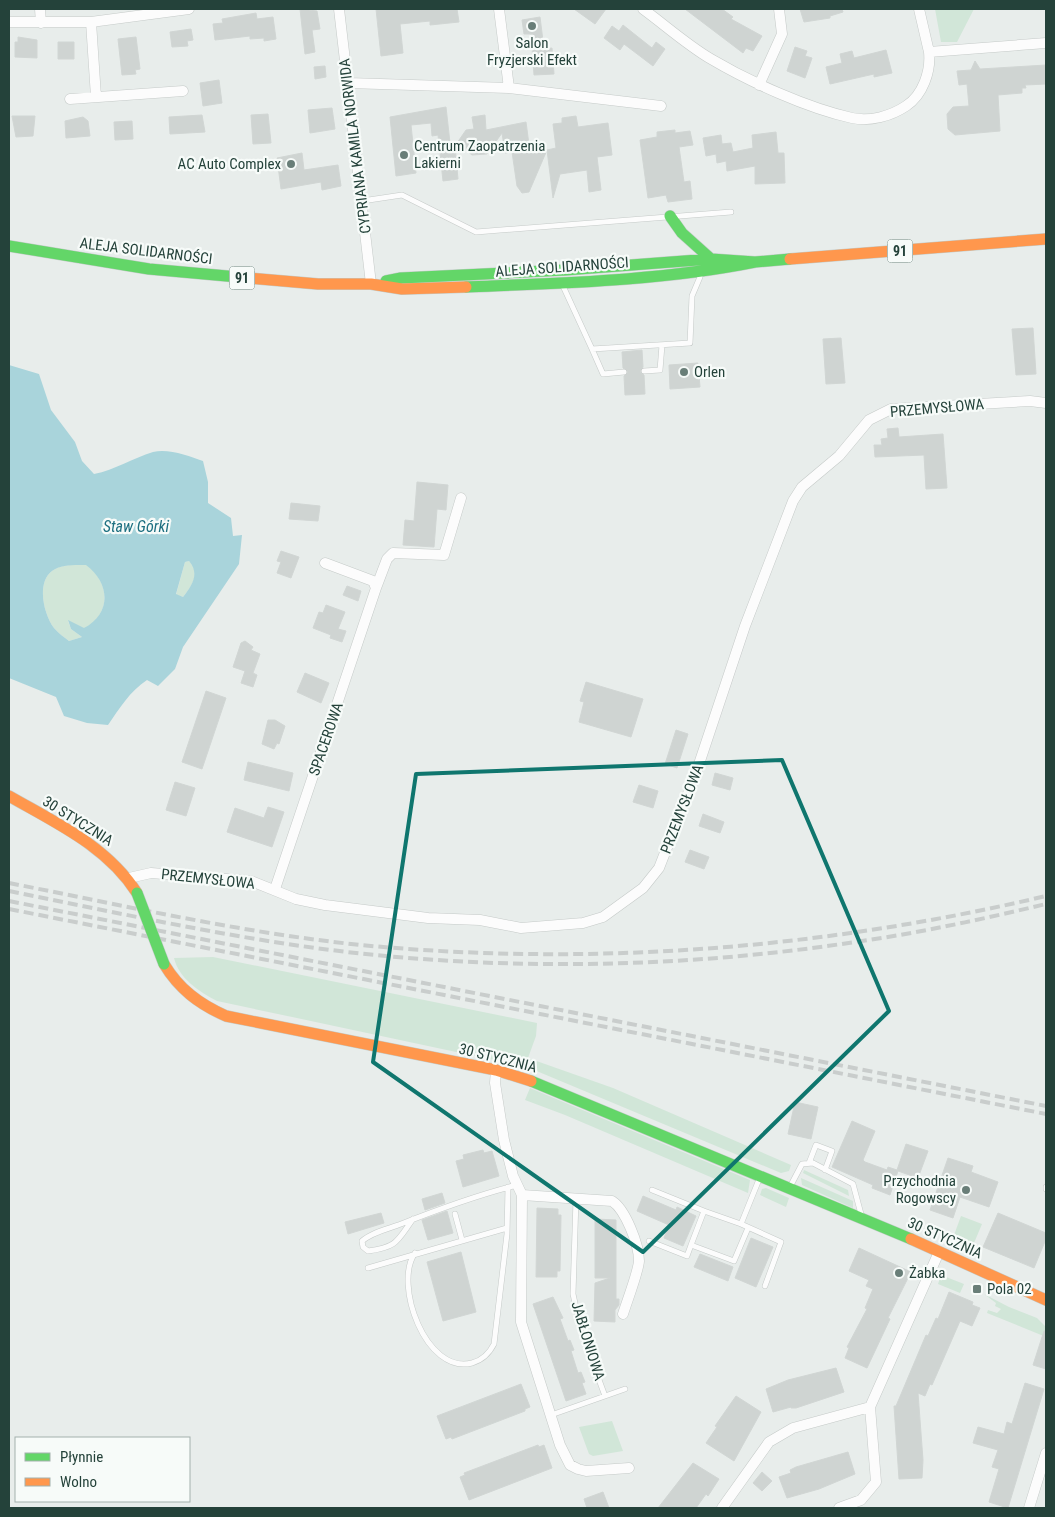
<svg xmlns="http://www.w3.org/2000/svg" width="1055" height="1517" viewBox="0 0 1055 1517" font-family="'Roboto Condensed',sans-serif">
<rect width="100%" height="100%" fill="#e8edeb"/>
<path fill="#d1e6d8" d="M935 9H974L957 42H941Z
M189 561C201 574 192 585 183 597L176 595 185 562Z
M86 564C110 583 112 613 84 629L68 621 71 629 82 637 69 641C64 637 58 633 54 628 44 615 36 583 52 571 60 564 76 565 86 564Z
M213 957 537 1023 536 1036 528 1058 613 1088 791 1165 789 1171 781 1173 527 1067 217 1001C200 992 179 979 174 958Z
M530 1088 750 1180 748 1193 565 1115 525 1100Z
M804 1170 848 1190 849 1196 803 1173Z
M801 1178 853 1201V1208L802 1185Z
M766 1188 789 1198 786 1207 760 1195 762 1189Z
M961 1216 982 1224 974 1243 954 1235Z
M941 1275 964 1284 960 1293 938 1284Z
M984 1294 1009 1307 1037 1318 1046 1327V1337L987 1313 988 1310 997 1313 1001 1309 995 1306 996 1303Z
M612 1421 623 1451 593 1456 589 1454 579 1427Z"/>
<path fill="#a9d4db" fill-rule="evenodd" d="M9 365 39 374 51 410 75 442 82 461 94 474C115 470 133 458 153 452 168 448 189 456 203 461L208 482V503L231 518 233 536 242 535 239 564 183 647 175 669 158 686 147 680C130 691 119 709 108 725L87 723 64 716 56 697 9 678ZM189 561C200 574 192 585 183 597L176 594 185 562ZM86 565C110 583 112 613 84 628L68 620 71 629 82 637 69 641C64 637 58 633 54 628 44 615 36 583 52 571 61 564 76 565 86 565Z"/>
<path fill="#cfd4d2" stroke="#d1d6d4" d="M300 9 317 11 320 29 312 30 315 52 305 54Z
M376 9H457L459 22 430 25V21L400 24 403 53 381 56Z
M574 9H606L595 24Z
M685 9H722L733 17 731 19 762 36 753 51 746 48 743 53Z
M800 9H842L843 12 830 16V18L804 22Z
M256 13 257 19 273 17 276 39 264 41V38L250 39V36L215 40 213 24 223 23 222 19Z
M540 17 544 49 552 48 554 74 534 75 531 34H524L522 20Z
M623 25 652 48 656 42 665 49 653 66 624 44 620 50 604 38 612 26 619 31Z
M191 29 193 40 187 41 188 46 172 47 170 32Z
M18 37 37 40V58L15 57V42H18Z
M136 37 140 69 135 70 136 74 122 75 118 39Z
M58 42H74V59H58Z
M795 47 807 51 805 56 812 58 805 78 787 71Z
M886 50 892 73 874 77V74L830 84 826 67 842 63 840 54 852 51 854 58Z
M975 61 980 69 1046 65V84L1025 85 1026 88H1022V93L998 95 1000 131 955 135 948 129 947 114 953 107 969 106 967 84 959 85 957 71 971 70Z
M325 66 326 77 315 79 314 67Z
M219 80 222 103 203 106 200 83Z
M446 107 451 152 455 147 458 179 443 181 438 135 432 136 431 123 411 125 416 173 396 176 390 117Z
M332 108 335 129 310 133 308 110Z
M268 114 271 143 253 144 251 115Z
M202 115 205 132 170 134 169 117Z
M485 115 486 130 526 122 530 152 547 150 529 192 522 193 517 186 512 152 505 153 502 133 487 154 472 155 457 143 466 130 474 129 472 117Z
M12 116H35L33 136 16 137Z
M576 116 578 127 608 123 612 155 597 157 601 190 589 192 587 170 560 174 553 198 547 150 556 148 553 124 562 123V118Z
M83 117 88 121 90 136 66 138 65 121Z
M132 121 133 139 115 140 114 122Z
M675 130V133L690 131 693 145 679 147 684 182 690 181 692 199 668 202 666 195 648 198 640 140 657 137V132Z
M776 132 778 153H784L785 183 755 184V166L727 171 726 161 717 163 716 154 706 156 703 138 721 135 722 144 731 143 733 152 753 148 752 135Z
M302 153 304 170 338 165 341 186 322 190 321 182 281 189 277 158Z
M1033 328 1036 374 1016 375 1012 329Z
M841 338 845 383 826 384 823 339Z
M642 350 643 367 640 372 644 375 645 394 625 395 624 376 628 372 623 368 622 352Z
M698 363 700 387 670 389 669 365Z
M898 428 899 437 943 434 947 488 926 489 924 455 875 457 874 445H882L881 439 888 438 887 429Z
M417 482 448 485 446 510 437 509 434 547 403 545 405 520 414 521Z
M291 503 320 506 318 521 289 519Z
M281 551 299 557 291 578 277 573 281 562 277 561Z
M347 586 361 591 358 601 343 595Z
M326 605 345 612 338 629 346 631 342 642 330 638 331 635 313 628 319 612 323 613Z
M245 641 253 647 251 650 260 654 253 673 257 675 253 687 241 683 245 671 233 667 241 643Z
M305 673 329 683 321 703 297 692Z
M586 682 643 699 631 737 579 722 584 702 580 701Z
M206 691 226 698 202 769 182 762Z
M268 720H275L285 726 279 744 277 743 274 749 262 744Z
M676 730 688 734 677 768 665 764Z
M248 762 293 773 289 791 244 780Z
M715 773 733 778 730 790 712 785Z
M175 782 195 788 186 816 166 810Z
M639 785 658 791 653 808 633 802Z
M268 807 284 812 272 847 227 832 235 808 264 818Z
M703 814 724 822 720 833 699 826Z
M690 850 709 857 704 869 685 862Z
M795 1102 818 1107 811 1139 788 1134Z
M852 1121 875 1131 863 1160 865 1162 887 1170 888 1167 897 1170 906 1144 928 1151 918 1178 898 1171 890 1195 872 1188 873 1185 832 1167Z
M483 1150 484 1153 492 1151 499 1176 463 1187 456 1161 464 1159 463 1155Z
M948 1158 973 1166 971 1172 998 1182 989 1207 960 1197 953 1218 930 1210Z
M442 1193 445 1203 425 1210 422 1199Z
M643 1196 676 1210 677 1207 696 1216 683 1246 664 1238 669 1225 637 1211Z
M537 1208 558 1209V1215H561L560 1271H557V1277H536Z
M447 1211 453 1233 428 1240 422 1220Z
M381 1213 384 1223 348 1234 345 1222Z
M998 1213 1046 1233V1239L1034 1268 983 1247Z
M595 1219 616 1220V1299H619V1305L615 1310V1322L594 1321 595 1283 610 1278H595Z
M751 1238 773 1247 756 1287 735 1278Z
M859 1248 911 1272 888 1318 890 1319 867 1368 845 1358 849 1348 847 1347 867 1309 865 1308 873 1289 866 1286 869 1280 849 1271Z
M461 1252 476 1312 443 1321 427 1262Z
M700 1254 733 1267 728 1281 694 1267Z
M949 1292 973 1302 972 1305 980 1308 972 1326 960 1321 932 1385 930 1384 925 1396 918 1393 923 1460 922 1478 899 1479 894 1406H896L926 1335 928 1336 936 1318 938 1319Z
M553 1297 563 1318 560 1319 568 1341 570 1340 574 1350 571 1351 578 1373 581 1372 585 1382 582 1383 586 1394 566 1401 533 1304Z
M1044 1331H1046V1369L1033 1365Z
M836 1368 844 1392 796 1408H791V1407L773 1412 766 1389 788 1380Z
M1025 1383 1044 1389 1008 1508 989 1502 999 1469 992 1467 998 1450 973 1443 978 1427 1004 1434 1007 1422 1012 1424Z
M521 1384 530 1407 525 1409V1411L452 1439 451 1437 446 1439 437 1416Z
M736 1396 761 1412 734 1461 706 1443 717 1427 715 1426Z
M538 1445 539 1447 544 1445 552 1468 469 1500 460 1477 465 1475 464 1473Z
M848 1452 855 1474 819 1489 787 1498 779 1477 791 1473 790 1470 796 1467Z
M693 1463 719 1479 708 1496 706 1494 696 1508H658Z
M762 1472 772 1481 762 1491 753 1483Z
M603 1492 609 1508H587L584 1499Z"/>
<g fill="none" stroke-linecap="round" stroke-linejoin="round">
<defs>
<path id="lane" d="M362 201 402 195 476 232 731 212
M563 286 592 349 690 343 692 296 700 277
M592 349 603 374 624 372
M644 371 660 370 662 345
M809 1163 816 1145 832 1151 825 1170
M760 1177 741 1224 781 1242 765 1286
M791 1185 802 1164 813 1163 853 1184 861 1214
M1046 1187V1189
M652 1190 704 1211
M576 1199 573 1294 581 1331 605 1396
M455 1214 462 1240
M413 1219C397 1241 398 1247 368 1251L363 1247 362 1241C372 1232 388 1229 401 1224 439 1209 477 1195 517 1185
M741 1224 704 1211 691 1245 734 1261 748 1228
M649 1241 687 1256 691 1245
M415 1253C393 1284 426 1375 472 1363 483 1360 489 1354 494 1344L507 1234 508 1187
M368 1268 507 1228
M551 1415 625 1389"/>
<path id="street" d="M40 9 41 23
M339 9 371 284
M499 9 509 88
M643 9C665 25 687 45 711 59 750 82 807 108 852 118 870 122 891 116 906 106 923 95 931 71 929 52L1046 43
M919 9 929 52
M9 22H91L189 9
M91 22 96 97
M348 83 509 88 661 106
M759 85 782 34 779 9
M70 99 183 91
M376 588 387 559 393 553 444 555 461 498
M129 878 151 873 251 881 296 899 325 905 428 918 480 920 521 928 583 923 603 917 643 888 659 868 696 773 745 626 793 501 802 487 839 456 869 420 891 409 1030 401 1046 403
M275 889 376 588 373 581 325 563
M496 1070 495 1083 504 1140 513 1176 522 1195 521 1322 560 1445 570 1465 578 1469 586 1471 629 1468
M522 1195 612 1201C625 1209 639 1244 639 1261 638 1273 627 1301 623 1314
M870 1407 939 1252
M722 1508 769 1442 793 1428 870 1407
M839 1508 861 1500 876 1482 870 1407
M1029 1508 1046 1453"/>
<path id="fast" d="M670 216 682 233 711 259
M9 246 149 269 238 277
M386 281 401 278 565 270 711 259 755 262 790 259
M466 287C562 283 660 281 755 262
M531 1081 911 1239"/>
<path id="slow" d="M790 259 1046 239
M238 277 318 284H371L402 289 466 287
M9 796C56 823 107 846 137 893
M164 964C179 989 199 1004 226 1016L496 1070 531 1081
M911 1239 1046 1300"/>
</defs>
<use href="#lane" stroke="#c5cac8" stroke-width="6"/>
<use href="#street" stroke="#c5cac8" stroke-width="11"/>
<use href="#fast" stroke="#c3cbc8" stroke-width="12"/>
<use href="#slow" stroke="#c3cbc8" stroke-width="12"/>
<use href="#lane" stroke="#fcfcfc" stroke-width="5"/>
<use href="#street" stroke="#fcfcfc" stroke-width="10"/>
<use href="#fast" stroke="#63d668" stroke-width="11"/>
<use href="#slow" stroke="#ff974d" stroke-width="11"/>
<path stroke="#c9cdcc" stroke-width="4" stroke-dasharray="10 5" stroke-linecap="butt" d="M9 883C126 906 243 933 361 945 592 967 821 949 1046 896
M9 891C124 914 239 940 356 953 521 971 691 967 855 942 919 933 983 919 1046 904
M9 901 1046 1106
M9 909 1046 1114"/>
<defs>
<path id="fast-bridge" d="M137 893 164 964"/>
</defs>
<use href="#fast-bridge" stroke="#c3cbc8" stroke-width="12" stroke-linecap="butt"/>
<use href="#fast-bridge" stroke="#63d668" stroke-width="11"/>
</g>
<path fill="none" stroke="#0f766e" stroke-width="4" stroke-linejoin="round" d="M782 760 889 1011 643 1252 373 1062 416 774Z"/>
<g fill="#697e78" stroke="#f7fbf9" stroke-width="2">
<circle cx="532" cy="26" r="5"/>
<circle cx="404" cy="155" r="5"/>
<circle cx="291" cy="164" r="5"/>
<circle cx="684" cy="372" r="5"/>
<circle cx="966" cy="1190" r="5"/>
<circle cx="899" cy="1273" r="5"/>
<rect x="972" y="1284" width="10" height="10" rx="2.5"/>
</g>
<g text-anchor="middle" dominant-baseline="central" stroke-width="4.5" stroke-linejoin="round" paint-order="stroke">
<g fill="#f7fbf9" stroke="#637a73" stroke-width="1">
<rect x="887.5" y="239.5" width="25" height="23" rx="4"/>
<rect x="229.5" y="266.5" width="25" height="23" rx="4"/>
</g>
<g font-size="14" font-weight="bold" fill="#24423a">
<text x="900" y="251">91</text>
<text x="242" y="278">91</text>
</g>
<g font-size="15" fill="#24423a" stroke="#f7fbf9" text-anchor="start">
<text x="532" y="43" text-anchor="middle">Salon<tspan x="532" dy="17">Fryzjerski Efekt</tspan></text>
<text x="414" y="146">Centrum Zaopatrzenia<tspan x="414" dy="17">Lakierni</tspan></text>
<text x="281" y="164" text-anchor="end">AC Auto Complex</text>
<text x="694" y="372">Orlen</text>
<text x="956" y="1181" text-anchor="end">Przychodnia<tspan x="956" dy="17">Rogowscy</tspan></text>
<text x="909" y="1273">Żabka</text>
<text x="987" y="1289">Pola 02</text>
</g>
<g font-size="15" fill="#24423a" stroke="#f7fbf9">
<text transform="translate(355 146) rotate(-97)">CYPRIANA KAMILA NORWIDA</text>
<text transform="translate(146 251) rotate(7)">ALEJA SOLIDARNOŚCI</text>
<text transform="translate(562 267) rotate(-4)">ALEJA SOLIDARNOŚCI</text>
<text transform="translate(937 408) rotate(-5)">PRZEMYSŁOWA</text>
<text transform="translate(326 739) rotate(-71)">SPACEROWA</text>
<text transform="translate(682 809) rotate(-69)">PRZEMYSŁOWA</text>
<text transform="translate(78 821) rotate(32)">30 STYCZNIA</text>
<text transform="translate(208 879) rotate(6)">PRZEMYSŁOWA</text>
<text transform="translate(498 1058) rotate(14)">30 STYCZNIA</text>
<text transform="translate(945 1238) rotate(24)">30 STYCZNIA</text>
<text transform="translate(588 1341) rotate(73)">JABŁONIOWA</text>
</g>
<g font-size="16" font-style="italic" fill="#1c6f80" stroke="#f7fbf9">
<text x="136" y="526">Staw Górki</text>
</g>
</g>
<rect width="1055" height="1517" fill="none" stroke="#24423a" stroke-width="20"/>
<rect x="15" y="1437" width="175" height="65" fill="#f7fbf9" stroke="#a3b1ad"/>
<rect x="25" y="1453" width="25" height="8" fill="#63d668" stroke="#a3b1ad"/>
<text x="60" y="1462" font-size="15" fill="#24423a">Płynnie</text>
<rect x="25" y="1478" width="25" height="8" fill="#ff974d" stroke="#a3b1ad"/>
<text x="60" y="1487" font-size="15" fill="#24423a">Wolno</text>
</svg>
